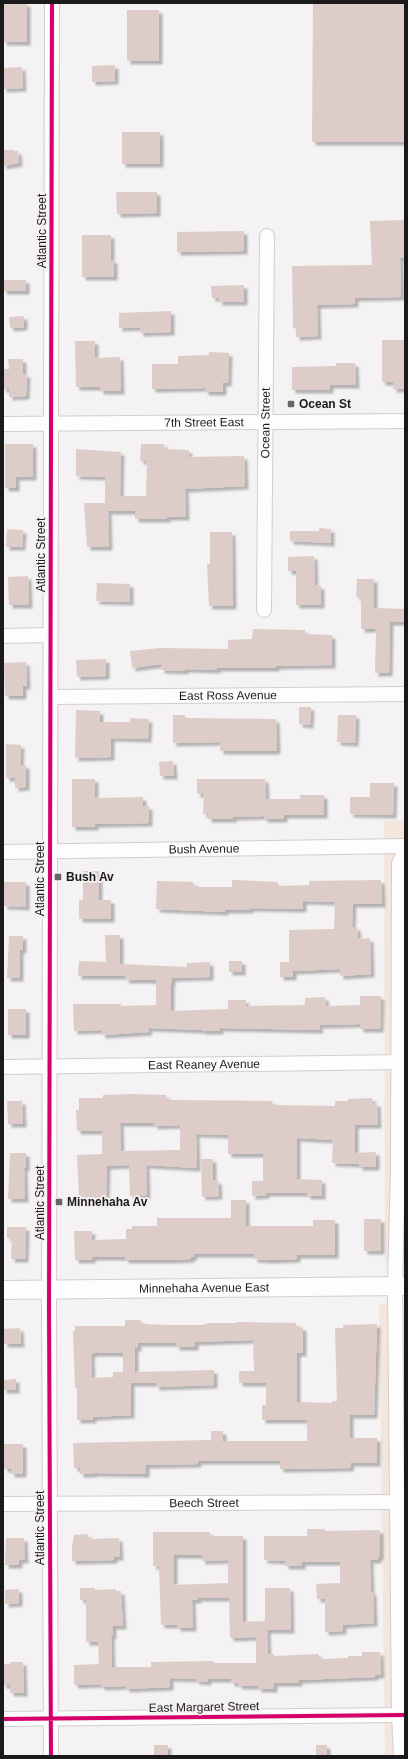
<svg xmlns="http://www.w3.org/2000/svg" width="408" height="1759" viewBox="0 0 408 1759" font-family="Arial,sans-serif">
<defs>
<filter id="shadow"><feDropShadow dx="3.5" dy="3.5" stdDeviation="1" flood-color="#0004"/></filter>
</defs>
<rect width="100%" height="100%" fill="#f4f2f2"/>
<path fill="#f5e6dd" d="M405 820V1262H385L384 821Z
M405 1303V1756H385L379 1304Z"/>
<path fill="#deccc8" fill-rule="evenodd" filter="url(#shadow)" d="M3 3H27V42H3Z
M313 3H405V142H312Z
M127 10H159V61H127Z
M115 65V81L92 82V66Z
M22 67 23 88 3 89V68Z
M122 132H160V164H122Z
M3 150H14V151H18L19 163 3 166Z
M116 192H157V213L117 214Z
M405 220V257L400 258 401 297 355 298V304L317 305 318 336 296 337V328H293L292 266 372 265 370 221Z
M244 231V251L177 252V232Z
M82 235H111V260H114V277H82Z
M3 280H26V291H3Z
M244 285V302H219V298H212L211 286Z
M171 311V332L140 333V327L119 328V313Z
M24 316V327L10 328 9 317Z
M382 340H405V389H393V382H382Z
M75 341H95V358L120 357 121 391H100V387H76Z
M209 352 229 353 228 383H223V392H205V388L152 389V364H178V356L209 355Z
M8 359H23V374H27L26 396 9 397V389H3V369H9Z
M336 363H355L356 385H330V390H292V367L336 366Z
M5 444H33V477H16V488H5Z
M141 444H164V449L189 450V457L244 456 245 486 185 489 186 517H167V519H135V511H108L109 547H87L84 503H105V477L76 476V449L121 452 120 496H146L147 461H140Z
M319 528 331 529V543L290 541V531H319Z
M7 529 23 530 22 547H6Z
M210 532H232L233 606H209L207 564H210Z
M314 556 315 585 321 586V605H296V571H288V557Z
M28 576 29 605H9L8 577Z
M357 579H374V608L405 609V622H390L389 673H375L376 629H361V597H356Z
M97 583 130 584V602L96 601Z
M253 629 305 630V634L332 635V665L276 666V668H217V670L185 669V671L161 670V664L132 668 130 651 160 648 228 649V640L252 639Z
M106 659V676L77 677 76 660Z
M26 662 27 686H23V696H5L4 663Z
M299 707H311L310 725 299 724Z
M76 710 100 711V722H130V718L149 719 148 739 111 738V757L75 758Z
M173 715H185V718L276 719 277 751H220V742L173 743Z
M338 715H356L355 743 337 742Z
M6 744 21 745 20 765H26V787L15 788V778H6Z
M173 761 174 776H160L159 762Z
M72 779H95V798L143 797V806H149V823L95 824V827H72Z
M197 779H265L266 799H300V795H324V815H284V819H264V816L233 817V819H208V814H203L204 794H197Z
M370 783H394L393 815 350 814V797H370Z
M83 871H99V900H111V919H79V900H83Z
M232 880 278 882V886L309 885V881L381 880 382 904H353L352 927H357L358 939 370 938 371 974 340 976V969L293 971V977H280V962H289V930L334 929 335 902 303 901V909L250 908V910H225V912L156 909 157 881 193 882V886L201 887H232Z
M4 882H26V907L4 906Z
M105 935H120V964L187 967V963L210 962V977L172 978V983H171V1011L228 1009V1000H246V1006L305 1005V998L325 997 326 1006 360 1005V996H381L380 1029H360V1024L319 1025 320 1030 220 1028V1031H202V1030L148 1028 149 1032 102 1035V1030L74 1031 73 1004H121V1006L156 1005V980H125L126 976H78L79 961 106 962Z
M9 936H23V950H20V978H7Z
M229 961H242V972H229Z
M8 1009H26V1035H8Z
M130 1094 166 1095V1099L170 1100 273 1101 272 1105 335 1106V1101H348V1099L372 1098V1103H377L378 1125H355V1153L376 1152V1167H359V1164L332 1163 333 1140 297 1138V1179L322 1180V1196H307V1193H266V1195L252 1196V1181H263V1154H228V1135L196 1134 197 1168 146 1165 147 1195 130 1196 129 1165 107 1166 106 1200H79L77 1155 102 1154V1131H77L76 1110H79V1098H103V1095ZM120 1123H154V1126L180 1125V1150L121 1151Z
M7 1101H22L23 1124H8Z
M10 1153H26V1168H24L25 1199H8Z
M201 1159H213V1181L218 1180 219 1196 202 1197Z
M231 1200H246V1226H313V1220H335V1255H297V1259L270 1260 254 1259V1254H194V1257H191V1259L172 1260H125V1257H92V1260H75L74 1231H92V1240L126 1239V1229H132V1226H157V1218H231Z
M364 1219H381V1251H364Z
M7 1227H26L25 1259H11L12 1238H7Z
M125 1320H141V1324L169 1325H202L209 1323H236V1322L296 1323V1327H303V1353H297V1402L332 1403V1401H337L335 1328H343V1325L377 1324 374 1415H350V1438H377V1463H351L350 1468 280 1469V1461H198V1464L146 1465V1474L93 1473 94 1474H80V1468H74L73 1443 211 1440V1431H223V1441H307V1420H262V1405H266V1383H239V1371H254L253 1340 195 1342V1347H176V1343H138V1348H135V1372L214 1370V1385L156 1387V1383H131V1415L93 1417V1420H77V1388H75L73 1331H75V1326H125ZM93 1353H123V1372H113V1377L92 1378 91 1355Z
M20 1328 21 1344H4V1329Z
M16 1379V1390H3V1380Z
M4 1444H23V1474H11V1469H4Z
M307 1529H325V1531L380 1530V1557H378V1560H370L371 1592H373L374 1623 343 1625V1631L325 1632V1599H317L316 1584 340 1583V1562H302V1566H285V1561L264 1560V1536H307Z
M153 1532H210V1536H243V1622L265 1621V1588H290L291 1630H267L268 1654H274V1656L319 1654V1659L348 1658V1656H362V1652H380L381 1675H375V1677L299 1680V1683H274V1689H258V1686H239L238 1683H231V1679H208V1682L196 1681V1679L170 1678V1687L126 1689V1686L101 1687V1684L75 1685 74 1683V1665L99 1664 98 1642H86V1600H80V1588H95V1590L116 1589V1591H121L123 1626H113V1636H111L112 1667H151V1662L214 1661V1663H256V1637L230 1638 229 1598H198V1600H192L193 1628H177V1625H161L159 1566H153ZM174 1555H202V1561L228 1560V1583L174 1585Z
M88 1534V1539L119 1538 120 1557H114V1560L72 1561V1547L74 1535Z
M6 1538H24L25 1560H19V1565H5Z
M19 1589V1603L5 1604V1590Z
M10 1662H23L24 1693H10V1685H3V1664H10Z
M154 1745H168V1756H154Z
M316 1745H327V1756H316Z"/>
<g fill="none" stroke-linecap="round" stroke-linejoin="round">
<defs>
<g id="minor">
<path id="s1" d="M3 424 405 421"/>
<path id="s2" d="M264 610 267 236"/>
<path d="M3 636 50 635"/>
<path id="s3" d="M50 697 405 694"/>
<path id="s4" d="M3 852 405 846"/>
<path id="s5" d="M3 1067 405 1062"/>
<path id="s6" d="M3 1504 405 1502"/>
<path d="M3 1719 399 1715"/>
<path d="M51 1756 49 1308 52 3"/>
<path d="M401 1756 399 1715 395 1286 398 1169 399 863 405 852"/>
</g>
<g id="major">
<path id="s7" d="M3 1290 405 1286"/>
</g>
</defs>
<use href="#minor" stroke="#d0cece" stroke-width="16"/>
<use href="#major" stroke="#d0cece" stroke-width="20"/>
<use href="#minor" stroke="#fdfdfd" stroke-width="14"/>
<use href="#major" stroke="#fdfdfd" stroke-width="18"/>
<defs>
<path id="cycleway" d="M3 1719 405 1715
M51 1756 49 1308 52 3"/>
</defs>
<use href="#cycleway" stroke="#f5f1f1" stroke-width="6"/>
<use href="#cycleway" stroke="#d6006c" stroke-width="4"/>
</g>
<g fill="#676666" stroke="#f5f1f1" stroke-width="1.5">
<rect x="287" y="400" width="8" height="8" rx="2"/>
<rect x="54" y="873" width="8" height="8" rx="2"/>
<rect x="55" y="1198" width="8" height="8" rx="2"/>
</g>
<g text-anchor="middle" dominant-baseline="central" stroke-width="3.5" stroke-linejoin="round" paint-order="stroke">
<g font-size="12" fill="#1b1a1a" stroke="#f5f1f1">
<text transform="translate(42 231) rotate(-90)">Atlantic Street</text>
<text stroke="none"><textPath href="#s1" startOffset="201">7th Street East</textPath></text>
<text stroke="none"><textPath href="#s2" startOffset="187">Ocean Street</textPath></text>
<text transform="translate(41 555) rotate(-90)">Atlantic Street</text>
<text stroke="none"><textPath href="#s3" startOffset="178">East Ross Avenue</textPath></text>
<text stroke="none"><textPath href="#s4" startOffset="201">Bush Avenue</textPath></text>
<text transform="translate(40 879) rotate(-90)">Atlantic Street</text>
<text stroke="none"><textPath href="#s5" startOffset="201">East Reaney Avenue</textPath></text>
<text transform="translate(40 1203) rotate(-90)">Atlantic Street</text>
<text stroke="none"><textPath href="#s7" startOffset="201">Minnehaha Avenue East</textPath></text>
<text stroke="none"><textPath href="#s6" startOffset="201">Beech Street</textPath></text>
<text transform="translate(40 1528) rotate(-90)">Atlantic Street</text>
<text transform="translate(204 1707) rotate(-1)">East Margaret Street</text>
</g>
<g font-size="12" font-weight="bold" fill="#1b1a1a" stroke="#f5f1f1" text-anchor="start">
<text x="299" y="404">Ocean St</text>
<text x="66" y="877">Bush Av</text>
<text x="67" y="1202">Minnehaha Av</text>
</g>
</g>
<rect width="408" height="1759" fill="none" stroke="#1b1a1a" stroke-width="8"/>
</svg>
